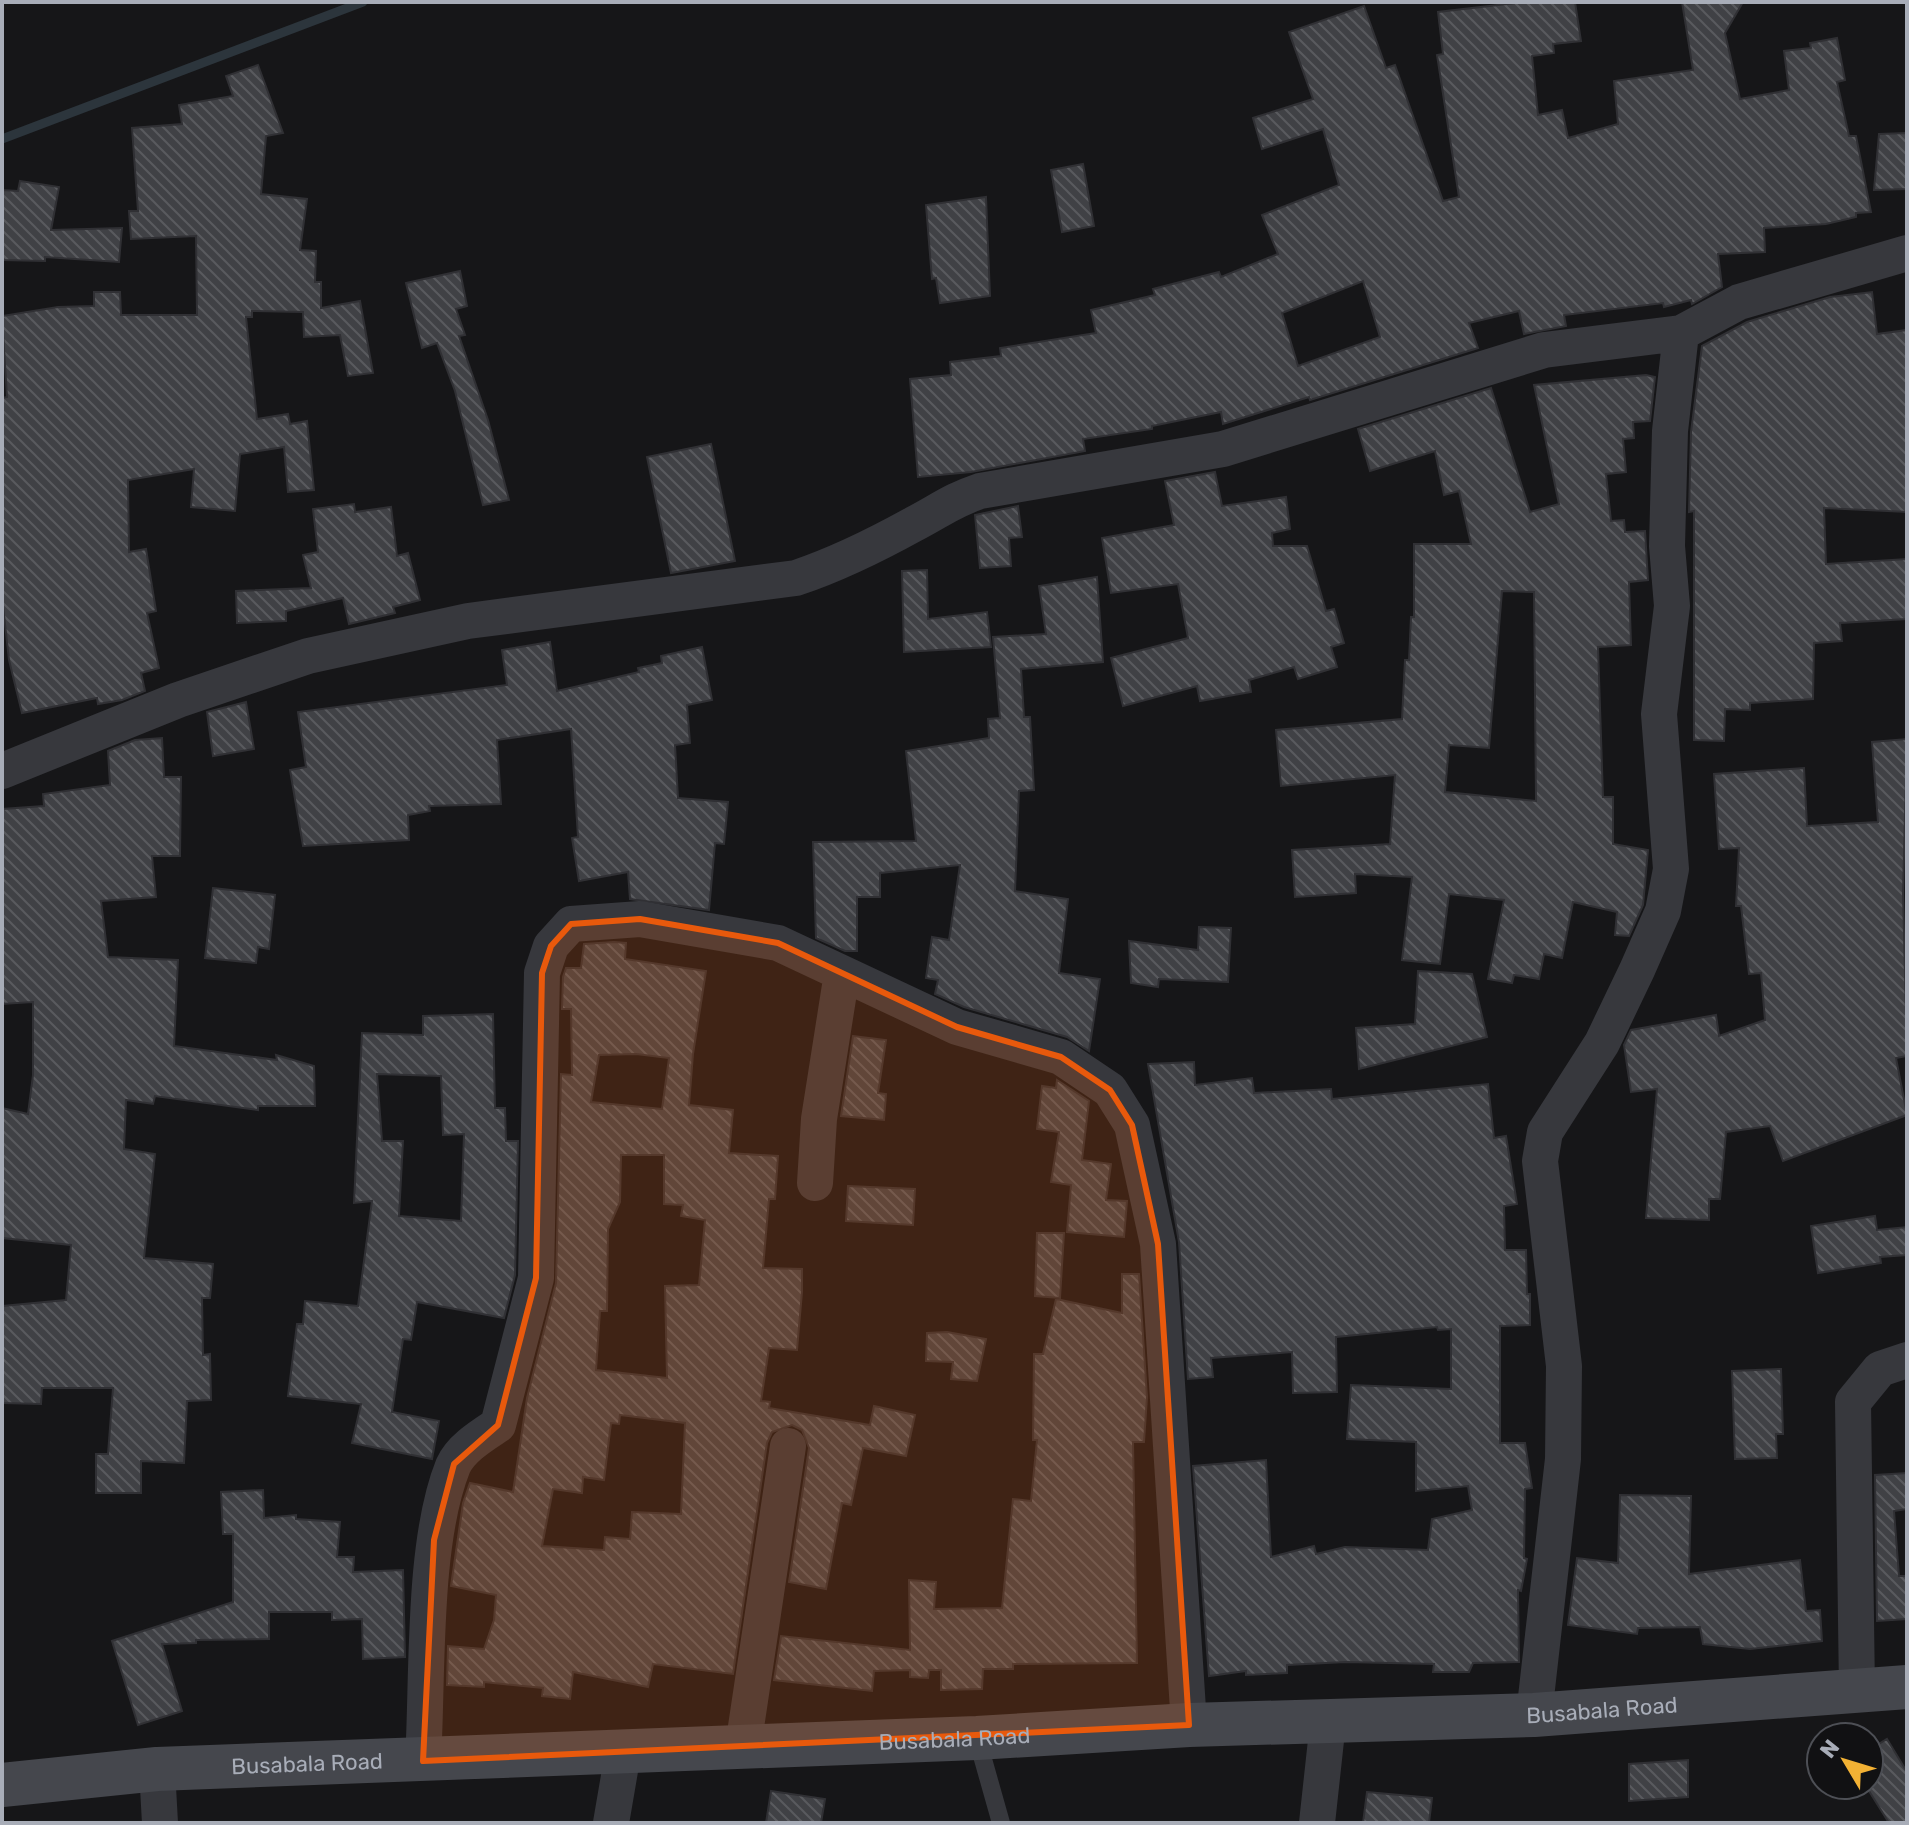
<svg xmlns="http://www.w3.org/2000/svg" width="1909" height="1825" viewBox="0 0 1909 1825" font-family="Rubik,sans-serif">
<defs>
<pattern id="building-back-hatch" width="6" height="6" patternUnits="userSpaceOnUse" patternTransform="scale(2)"><rect width="6" height="6" fill="#404145"/><path d="M-1 5l2 2M0 0l6 6M5-1l2 2" fill="none" stroke="#595a5e"/></pattern>
</defs>
<rect width="100%" height="100%" fill="#161618"/>
<g fill="none" stroke-linecap="round" stroke-linejoin="round">
<path stroke="#2c353c" stroke-width="9" d="M2 139 363 2"/>
</g>
<path fill="url(#building-back-hatch)" stroke="#303034" stroke-width="2" fill-rule="evenodd" d="M1524 2H1575L1581 41 1553 44 1554 53 1532 56 1538 115 1562 110 1568 138 1618 124 1614 81 1693 70 1682 2H1743L1725 33 1740 99 1789 90 1784 51 1811 48 1810 43 1837 38 1845 80 1837 82 1849 136H1856L1871 212 1856 213V217L1826 224 1764 228 1765 252 1718 254 1722 287 1692 304 1691 300 1664 307 1663 303 1564 315 1566 326 1524 334 1519 311 1469 323 1478 348 1310 400 1309 397 1223 424 1221 412 1152 426V429L1083 439 1085 451 971 472 918 477 910 379 951 375 950 362 1001 356 1000 348 1096 333 1091 310 1155 295 1153 289 1219 272 1221 277 1278 254 1262 215 1339 185 1323 129 1262 149 1253 118 1313 99 1289 32 1364 6 1386 68 1395 65 1443 201 1459 197 1437 55 1443 54 1438 12ZM1363 281 1380 337 1298 366 1282 313Z
M258 65 283 133 266 136 261 194 307 199 300 250 316 251 315 282H321V308L360 301 373 373 348 376 340 335 304 337 303 312 252 311V317H246L257 419 288 414 290 424 307 421 314 490 288 492 284 447 240 454 235 511 191 507 194 469 128 480 129 552 146 549 156 611 147 613 159 668 141 673 145 691 122 700 98 704 97 698 22 713 9 660 2 597V398L7 397 2 316 58 307 94 306V292H120L121 315H197L196 236 131 239 129 211H138L132 128 182 124 179 105 233 96 226 76Z
M1907 133V189L1874 190 1879 134Z
M1083 164 1094 226 1062 232 1051 170Z
M20 181 59 187 51 230 122 228 119 262 45 257V261L2 260V190L18 191Z
M986 197 990 296 940 303 936 278 932 279 926 205Z
M460 271 467 306 456 309 465 335 459 336 488 420 509 500 483 505 455 391 437 343 422 348 406 283Z
M1872 292 1877 334 1907 330V512L1824 508 1826 564 1907 559V619L1840 623 1842 641 1814 643 1813 699 1750 703V710L1725 709 1724 741 1694 740V511L1689 512 1691 432 1702 346 1747 322 1830 297Z
M1646 375 1655 377 1650 421 1633 422 1634 438 1623 439 1626 472 1606 474 1611 521 1624 520 1625 532 1645 531 1648 580 1629 582 1631 645 1598 647 1603 797H1613V844L1648 850 1643 905 1629 936 1615 935 1617 912 1573 902 1562 958 1544 954 1539 979 1514 975 1512 983 1488 979 1504 900 1449 894 1440 964 1402 960 1412 877 1355 874 1356 893 1295 897 1292 850 1390 844 1395 775 1281 786 1276 730 1402 719 1405 660H1409L1411 617H1414V544H1471L1459 491 1444 495 1435 451 1370 471 1358 429 1491 388 1530 512 1559 504 1534 385ZM1502 591 1534 592 1536 801 1445 792 1449 745 1489 748Z
M711 444 735 561 671 573 647 457Z
M1215 472 1222 506 1286 497 1290 529 1272 533 1273 546H1307L1326 611 1334 609 1344 643 1331 647 1337 667 1298 679 1294 667 1249 680 1251 692 1200 701 1197 686 1123 706 1111 658 1188 638 1178 584 1111 593 1102 538 1174 525 1165 481Z
M354 504 355 512 391 507 397 556 408 553 420 600 393 607 395 613 349 624 343 598 286 611V621L237 623 236 591 311 588 303 555 318 552 313 509Z
M1018 506 1022 537 1009 538 1011 566 980 568 975 515Z
M927 570 928 619 987 612 991 647 904 652 902 571Z
M1097 577 1103 662 1021 669 1024 717H1030L1034 790 1019 791 1015 891 1068 899 1059 973 1100 979 1089 1051 1067 1037 964 1007 935 994 938 980 926 978 932 937 949 940 960 865 880 873V897H857V951H845L816 938 813 842 916 841 906 751 989 738 988 719 1000 718 993 637 1046 634 1039 586Z
M550 642 557 691 639 672 638 668 662 663 661 656 702 647 712 700 687 705 690 743 675 745 678 798 728 802 724 844 715 843 709 910 630 899 628 872 579 881 572 838 578 837 571 729 497 740 501 804 429 806 430 811 408 815 409 840 303 846 290 770 306 767 298 712 507 685 502 650Z
M246 702 254 749 213 756 207 712Z
M162 738 164 777H181L180 856H152L156 897 101 901 108 957 178 960 174 1046 277 1060 276 1055 314 1066 315 1106H258V1110L155 1096 153 1104 126 1100 124 1149 155 1154 144 1258 213 1264 210 1298H202L203 1355 210 1354 211 1400 187 1401 184 1463 141 1461V1493H96V1454H108L113 1388H42L41 1404 3 1403V1306L66 1300 71 1245 2 1238V1108L28 1114 33 1075V1002L2 1004V809L44 806 43 794 110 785 108 751 135 740Z
M1907 739 1903 893 1907 1056 1896 1058 1907 1115 1783 1161 1770 1126 1726 1132 1720 1199H1709V1220L1646 1218 1657 1089 1631 1092 1624 1045 1631 1030 1716 1015 1719 1036 1765 1020 1761 973 1749 974 1741 906H1736L1739 848 1719 849 1714 774 1804 768 1807 826 1878 822 1872 742Z
M213 888 275 895 269 949 258 947 256 963 205 958Z
M1199 927 1231 928 1228 982 1159 979 1158 987 1131 983 1129 941 1198 950Z
M614 942 626 943 625 959 706 971 693 1054 689 1105 733 1110 729 1153 778 1156 775 1199H769L763 1268 802 1269V1292L797 1350 769 1348 761 1401 770 1402 769 1408 870 1425 874 1406 915 1415 906 1456 863 1448 851 1505 842 1503 826 1589 789 1582 809 1448 802 1430 792 1425 772 1432 767 1443 733 1674 653 1664 648 1687 573 1672 570 1699 542 1696 543 1688 484 1682V1687L447 1685 448 1646 484 1649 494 1620 496 1595 451 1586 463 1503 470 1483 513 1492 527 1398 556 1283 561 1074 572 1075 571 1009H562L563 977 566 968H581L584 944ZM636 1054 669 1058 662 1109 591 1102 599 1055ZM621 1155H664V1204L683 1205 681 1216 705 1220 699 1285 665 1286 667 1378 596 1370 600 1311H607L608 1229 620 1202ZM620 1415 685 1423 681 1514 632 1512 630 1539 605 1537 604 1550 542 1546 553 1489 582 1493 583 1477 604 1480 611 1423 619 1424Z
M1418 971 1472 974 1487 1037 1359 1069 1356 1028 1415 1024Z
M493 1014 495 1108H505L506 1141H518L515 1275 504 1318 417 1302 411 1340 403 1339 392 1412 439 1421 432 1459 352 1443 361 1404 288 1396 297 1324H303L305 1301 358 1306 372 1201 354 1203 362 1033 423 1035V1016ZM377 1074 441 1076 443 1135 464 1134 461 1221 399 1216 403 1141H382Z
M853 1036 886 1040 878 1093 886 1094 884 1120 841 1116Z
M1194 1062 1195 1085 1252 1078 1254 1093 1331 1089 1332 1099 1488 1084 1494 1138 1506 1136 1517 1204 1504 1206 1505 1250H1526L1527 1294H1530V1325L1500 1326V1443H1525L1532 1488 1525 1489 1524 1558 1527 1559 1521 1591 1518 1590 1519 1662 1473 1663 1469 1672H1433L1434 1664 1346 1662 1287 1665V1673L1246 1675V1671L1209 1676 1193 1466 1266 1460 1271 1557 1314 1546 1316 1554 1345 1547 1428 1550 1432 1519 1472 1510 1468 1486 1416 1491V1442L1347 1439 1351 1385 1451 1389V1329L1438 1330 1437 1327 1336 1337 1337 1392 1293 1393 1292 1352 1211 1358 1213 1377 1188 1379 1179 1242 1148 1064Z
M1057 1080 1089 1101 1082 1160 1111 1164 1106 1200 1127 1201 1124 1237 1067 1232 1071 1185 1051 1182 1059 1132 1037 1129 1042 1086 1056 1088Z
M848 1186 915 1189 913 1225 846 1221Z
M1875 1216 1877 1230 1907 1227V1255L1880 1257 1881 1263 1818 1273 1811 1226Z
M1037 1233H1064L1060 1298 1035 1296Z
M1122 1274H1139L1147 1397 1144 1442H1133L1137 1663 1013 1664V1669H983L982 1689 941 1690V1670H929L928 1678 910 1677V1670L874 1671 872 1691 774 1680 781 1636 910 1650 909 1580 936 1582 934 1609 1002 1608 1013 1499 1031 1501 1037 1440H1033L1034 1354H1043L1056 1299 1122 1313Z
M947 1332 986 1339 977 1381 951 1379 953 1362 926 1361 927 1333Z
M1781 1369 1783 1434H1776L1777 1458 1735 1459 1732 1371Z
M1907 1473V1509L1894 1511 1899 1576H1907V1619L1877 1621 1875 1475Z
M263 1490 264 1518 296 1515V1519L340 1522 337 1557H354L353 1572 403 1570 405 1657 363 1659 362 1619 332 1620V1612H269V1639L196 1640V1643L162 1644 182 1711 138 1725 112 1641 233 1602V1534H223L221 1492Z
M1620 1495 1691 1496 1689 1574 1800 1560 1806 1611 1820 1610 1822 1641 1750 1649 1703 1644 1700 1627 1638 1628 1637 1634 1568 1625 1577 1558 1618 1563Z
M1887 1739 1907 1772V1823H1889L1869 1791V1750Z
M1688 1760V1797L1629 1801V1764Z
M771 1791 825 1799 821 1823H766Z
M1367 1792 1432 1798 1429 1823H1363Z"/>
<g fill="none" stroke-linecap="round" stroke-linejoin="round">
<path stroke="#37383d" stroke-width="18" d="M977 1738 1001 1823"/>
<path stroke="#37383d" stroke-width="36" d="M2 771 178 700 308 656 468 621 796 578C838 564 876 545 914 524 939 511 953 500 980 491L1223 449 1544 350 1681 333 1739 302 1907 253
M815 1183 819 1119 842 973
M1857 1691 1853 1402 1880 1369 1907 1360
M1534 1715 1563 1459 1564 1366 1540 1161 1545 1132 1602 1043 1637 970 1663 911 1671 869 1659 714 1672 606 1667 546 1670 431 1681 333
M743 1747 788 1446
M423 1761C428 1676 422 1543 453 1466 461 1448 483 1435 498 1425L536 1278 542 973 551 946 571 924 640 919 778 943 957 1027 1061 1057 1110 1090 1132 1125 1158 1244 1189 1725
M157 1769 160 1823
M611 1823 623 1753
M1317 1823 1328 1722"/>
<path stroke="#45474d" stroke-width="44" id="s1" d="M2 1785 157 1769 977 1738 1189 1725 1534 1715 1907 1687"/>
</g>
<path fill="#e8590c" fill-opacity="0.2" stroke="#e8590c" stroke-width="6" stroke-linejoin="round" d="M640 919 778 943 957 1027 1061 1057 1110 1090 1132 1125 1158 1244 1189 1725 423 1761 434 1540 454 1464 498 1425 536 1278 542 973 551 946 571 924Z"/>
<g text-anchor="middle" dominant-baseline="central" stroke-width="8" stroke-linejoin="round" paint-order="stroke">
<g font-size="22" fill="#a8adb8" stroke="#111113">
<text stroke="none"><textPath href="#s1" startOffset="1602">Busabala Road</textPath></text>
<text stroke="none"><textPath href="#s1" startOffset="954">Busabala Road</textPath></text>
<text stroke="none"><textPath href="#s1" startOffset="306">Busabala Road</textPath></text>
</g>
</g>
<rect width="1909" height="1825" fill="none" stroke="#a8adb8" stroke-width="8"/>
<g transform="translate(1845 1761) rotate(308)"><circle r="38" fill="#111113" stroke="#4d4f55" stroke-width="2"/>
<path d="M0-6L14 30L0 20L-14 30Z" fill="#f2b134"/>
<text y="-12" font-size="22" font-weight="bold" text-anchor="middle" fill="#a8adb8">N</text>
</g>
</svg>
